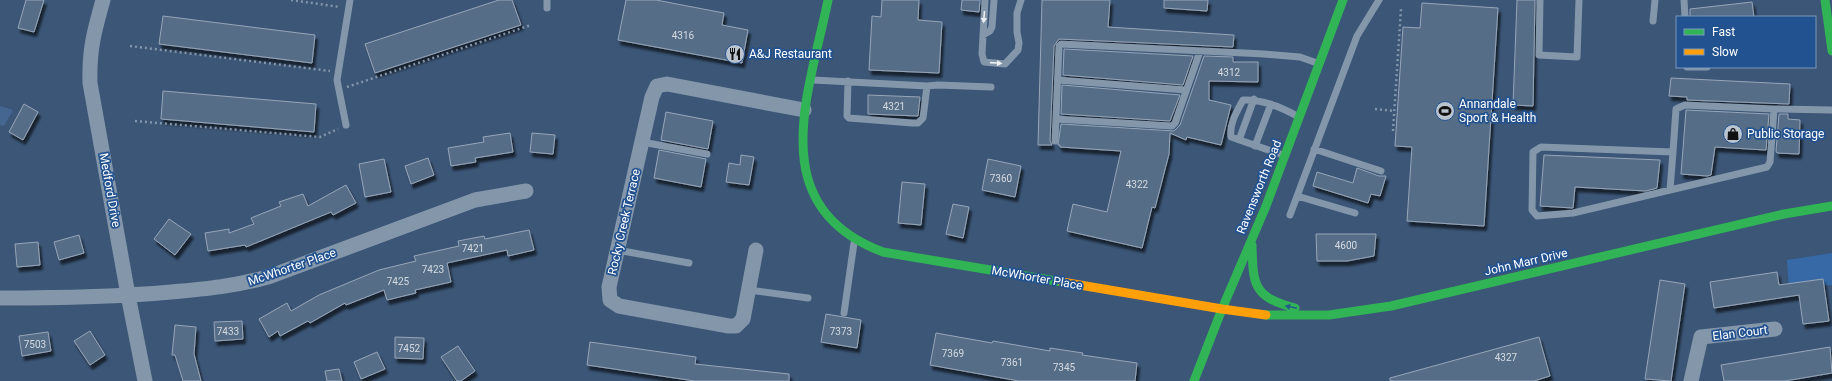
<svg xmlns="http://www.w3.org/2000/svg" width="1832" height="381" viewBox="0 0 1832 381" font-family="Roboto,sans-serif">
<defs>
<filter id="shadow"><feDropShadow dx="2.5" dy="4.5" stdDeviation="1" flood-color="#0009"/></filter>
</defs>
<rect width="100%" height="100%" fill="#3b5677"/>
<path fill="#3769a7" d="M1832 253V285L1789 289 1787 260Z"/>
<path fill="#466692" d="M0 106 13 110 4 126 0 125Z"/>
<path fill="#576d87" stroke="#97a6b8" filter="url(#shadow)" d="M26 0H44L34 32 18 28Z
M499 0H512L521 25 375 73 365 44Z
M626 0H656L724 13 722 25 748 30 742 63 618 40Z
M882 0H919L918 20 942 22 939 73 869 70 872 16 881 17Z
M962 0H980L979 12 961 10Z
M1042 0H1110L1108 27 1234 35 1233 47 1059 39 1054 46 1050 141 1052 145H1038Z
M1164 0H1208L1207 11 1164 8Z
M1517 0H1535L1533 106 1513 105Z
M1752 2 1754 17H1690V9Z
M1422 3 1498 8 1484 226 1407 221 1412 147 1395 146 1403 27 1420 28Z
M163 16 315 35 312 63 159 44Z
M1064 49 1193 56 1183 85 1063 75Z
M1204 56 1233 57V62H1258V82L1209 81V100L1231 105 1221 145 1187 137 1186 140 1170 133 1169 154 1155 208 1152 207 1142 248 1067 231 1073 204 1107 212 1121 151 1060 147V145H1058L1061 124 1174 131 1180 125Z
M1671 78 1790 84 1789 104 1687 100V97L1669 96Z
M1062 85 1180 95 1170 121 1061 114Z
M163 91 316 104 314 132 161 119Z
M868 95 920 97 918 116 868 114Z
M24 104 38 112 23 140 9 132Z
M1686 110 1769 114 1766 150 1715 147 1711 175 1707 176 1681 174Z
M666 112 713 121 708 149 661 140Z
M1779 114H1788V119L1800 120 1799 154 1777 153 1776 151Z
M510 133 513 152 475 158 476 162 451 166 448 148 484 142 483 137Z
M532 133 555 135 553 154 530 152Z
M659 150 706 159 701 187 654 178Z
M741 155 754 157 749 185 726 182 729 163 740 165Z
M1544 155 1660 160 1657 188 1646 191 1575 187 1573 208 1540 206Z
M428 158 434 175 411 184 405 166Z
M384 159 391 192 365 197 359 164Z
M988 159 1021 166 1015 197 982 190Z
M1357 168 1379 176H1386L1380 196 1371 194 1368 203 1313 186 1317 172 1353 183Z
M902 182 925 184 921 225 898 223Z
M346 185 356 203 333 215 331 212 246 247 245 245 208 251 205 233 229 229V233L254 224 251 218 281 206 279 202 303 194 308 206Z
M953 204 969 207 963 238 946 234Z
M169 219 191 234 175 255 154 239Z
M529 230 534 250 508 256 507 250 447 263 451 282 415 290 416 293 387 300 384 290 346 305 345 303 310 323 308 321 280 336 278 331 269 337 259 319 287 303 291 311 319 295 379 270 416 261 414 256 459 246 458 241 484 236 485 239Z
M1316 234H1376L1374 256 1347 261H1317Z
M79 235 84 253 59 260 54 242Z
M38 242 40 265 17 267 15 244Z
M1777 272 1779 285 1823 279 1829 321 1803 324 1799 295 1714 308 1710 282Z
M1660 280 1685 284 1671 381 1645 379Z
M826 314 861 320 857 348 821 342Z
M242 321 243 339 215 341 214 322Z
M175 325 196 327 194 354 201 381H183L175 355H172Z
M90 331 105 355 90 365 74 341Z
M48 332 51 351 22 356 19 336Z
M936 333 992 343 993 341 1050 351V348L1083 353 1082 355 1137 363 1135 381H1019L930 365Z
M395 337 424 338 423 359 395 358Z
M1539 337 1550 376 1534 381H1390V378Z
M590 342 696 357 695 364 789 374V381H695L587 365Z
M458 346 475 371 461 381H457L441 357Z
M1830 347 1832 373 1785 381H1724L1721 365Z
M377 352 385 369 361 379 354 362Z
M339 369 342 381H327L325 371Z"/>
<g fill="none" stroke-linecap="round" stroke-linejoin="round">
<path stroke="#8396aa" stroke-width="2.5" stroke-dasharray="2 3" stroke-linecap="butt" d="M291 0 340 7
M130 46 330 71
M347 87 531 25
M1375 109 1395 111
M135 121 320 137 338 129
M1393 131 1401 9"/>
<path stroke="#8396aa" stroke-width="7" d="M985 0 982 54 984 62 1005 64 1018 50 1019 43 1017 32V13L1021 0
M1540 0 1539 55 1577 57 1579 0
M1684 0 1685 17
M547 8V0
M1653 21 1655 0
M983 35 990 31 992 27 994 0
M1687 67H1707
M813 80 927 86 938 85 991 87
M1058 80 1186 90
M848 81 847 116 849 118 912 123H918L923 118 927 86
M1774 109 1770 162 1767 167 1573 213 1537 216 1532 210 1533 152 1541 147 1673 152 1676 109 1685 105 1774 109 1832 110
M1056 119 1172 126 1175 123 1200 51
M346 125 337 80 350 0
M1239 140 1254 99
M1055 141 1059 46 1061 44 1264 54 1300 57 1317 63
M642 142 707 154
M1255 146 1271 104
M1314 149 1381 171
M1283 155 1231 137C1229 124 1237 111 1243 100 1263 99 1281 107 1297 116
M1670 190 1673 152
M1297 196 1355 213
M1290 215 1357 36 1379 0
M617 250 689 263
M749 290 808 298
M844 313 854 243"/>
<path stroke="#8396aa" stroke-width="15" d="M103 0C94 32 89 50 90 83L128 295 145 381
M756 250 743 319 736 326H729L619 306 610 300 609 287 652 97 657 86 667 84 804 110
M0 298C57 298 114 297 171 292 205 289 238 286 271 276L475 200 526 191
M1691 381 1701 337 1775 329"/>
<path stroke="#30b455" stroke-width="9" d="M828 0C809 94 762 206 883 252L1062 282
M1825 0 1832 51
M1252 245C1253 285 1253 297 1295 308
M1266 315H1329L1391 306 1784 214 1832 206
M1194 381 1222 309 1266 206 1343 0"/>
<path stroke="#ff9f0a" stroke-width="9" d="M1062 282 1222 309 1266 315"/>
</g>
<defs><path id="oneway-solid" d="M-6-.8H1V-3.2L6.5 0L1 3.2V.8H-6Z"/></defs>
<g fill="#eceff2">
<use href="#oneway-solid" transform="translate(984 17) rotate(95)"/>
<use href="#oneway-solid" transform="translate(996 63) rotate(4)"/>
</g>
<use fill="#235c8a" href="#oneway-solid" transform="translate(1291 307) rotate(-168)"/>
<defs>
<symbol id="restaurant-disc" viewBox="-11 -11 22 22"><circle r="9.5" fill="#bac4cf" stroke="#225290"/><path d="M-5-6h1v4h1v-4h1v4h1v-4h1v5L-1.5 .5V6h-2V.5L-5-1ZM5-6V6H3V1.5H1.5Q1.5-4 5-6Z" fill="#111"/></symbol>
<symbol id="stadium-disc" viewBox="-11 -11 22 22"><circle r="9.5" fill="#bac4cf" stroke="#225290"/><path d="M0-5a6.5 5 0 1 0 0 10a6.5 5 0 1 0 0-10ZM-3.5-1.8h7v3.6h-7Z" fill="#111"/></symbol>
<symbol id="shop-disc" viewBox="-11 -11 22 22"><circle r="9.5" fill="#bac4cf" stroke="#225290"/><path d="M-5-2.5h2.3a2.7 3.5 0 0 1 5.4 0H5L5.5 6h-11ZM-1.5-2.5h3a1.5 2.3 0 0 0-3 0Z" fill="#111"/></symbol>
</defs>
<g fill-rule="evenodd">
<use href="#restaurant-disc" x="724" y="43" width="22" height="22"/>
<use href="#stadium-disc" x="1434" y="100" width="22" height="22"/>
<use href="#shop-disc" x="1722" y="123" width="22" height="22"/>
</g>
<g text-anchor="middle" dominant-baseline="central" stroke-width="3.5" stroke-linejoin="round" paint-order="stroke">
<g font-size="10" fill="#d5dae1">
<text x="683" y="35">4316</text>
<text x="1229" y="72">4312</text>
<text x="894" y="106">4321</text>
<text x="1001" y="178">7360</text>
<text x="1137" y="184">4322</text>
<text x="1346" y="245">4600</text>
<text x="473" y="248">7421</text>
<text x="433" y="269">7423</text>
<text x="398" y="281">7425</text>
<text x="228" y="331">7433</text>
<text x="841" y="331">7373</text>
<text x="35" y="344">7503</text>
<text x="409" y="348">7452</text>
<text x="953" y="353">7369</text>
<text x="1506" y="357">4327</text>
<text x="1012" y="362">7361</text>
<text x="1064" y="367">7345</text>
</g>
<g font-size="12" fill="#fff" stroke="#225290" text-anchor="start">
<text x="749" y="54">A&amp;J Restaurant</text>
<text x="1459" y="104">Annandale<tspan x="1459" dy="14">Sport &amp; Health</tspan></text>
<text x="1747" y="134">Public Storage</text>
</g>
<g font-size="12" fill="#fff" stroke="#225290">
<text transform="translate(1259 187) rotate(-68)">Ravensworth Road</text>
<text transform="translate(110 190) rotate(80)">Medford Drive</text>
<text transform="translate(624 222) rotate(-77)">Rocky Creek Terrace</text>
<text transform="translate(1526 262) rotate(-13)">John Marr Drive</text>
<text transform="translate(292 267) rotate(-19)">McWhorter Place</text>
<text transform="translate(1037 278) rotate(10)">McWhorter Place</text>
<text transform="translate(1740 333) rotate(-7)">Elan Court</text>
</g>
</g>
<rect x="1676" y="16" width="140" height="52" fill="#225290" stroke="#7a97bc"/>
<rect x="1684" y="29" width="20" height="6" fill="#30b455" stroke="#7a97bc"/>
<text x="1712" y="36" font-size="12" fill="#ffffff">Fast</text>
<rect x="1684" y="49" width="20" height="6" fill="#ff9f0a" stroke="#7a97bc"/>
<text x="1712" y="56" font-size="12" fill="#ffffff">Slow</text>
</svg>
